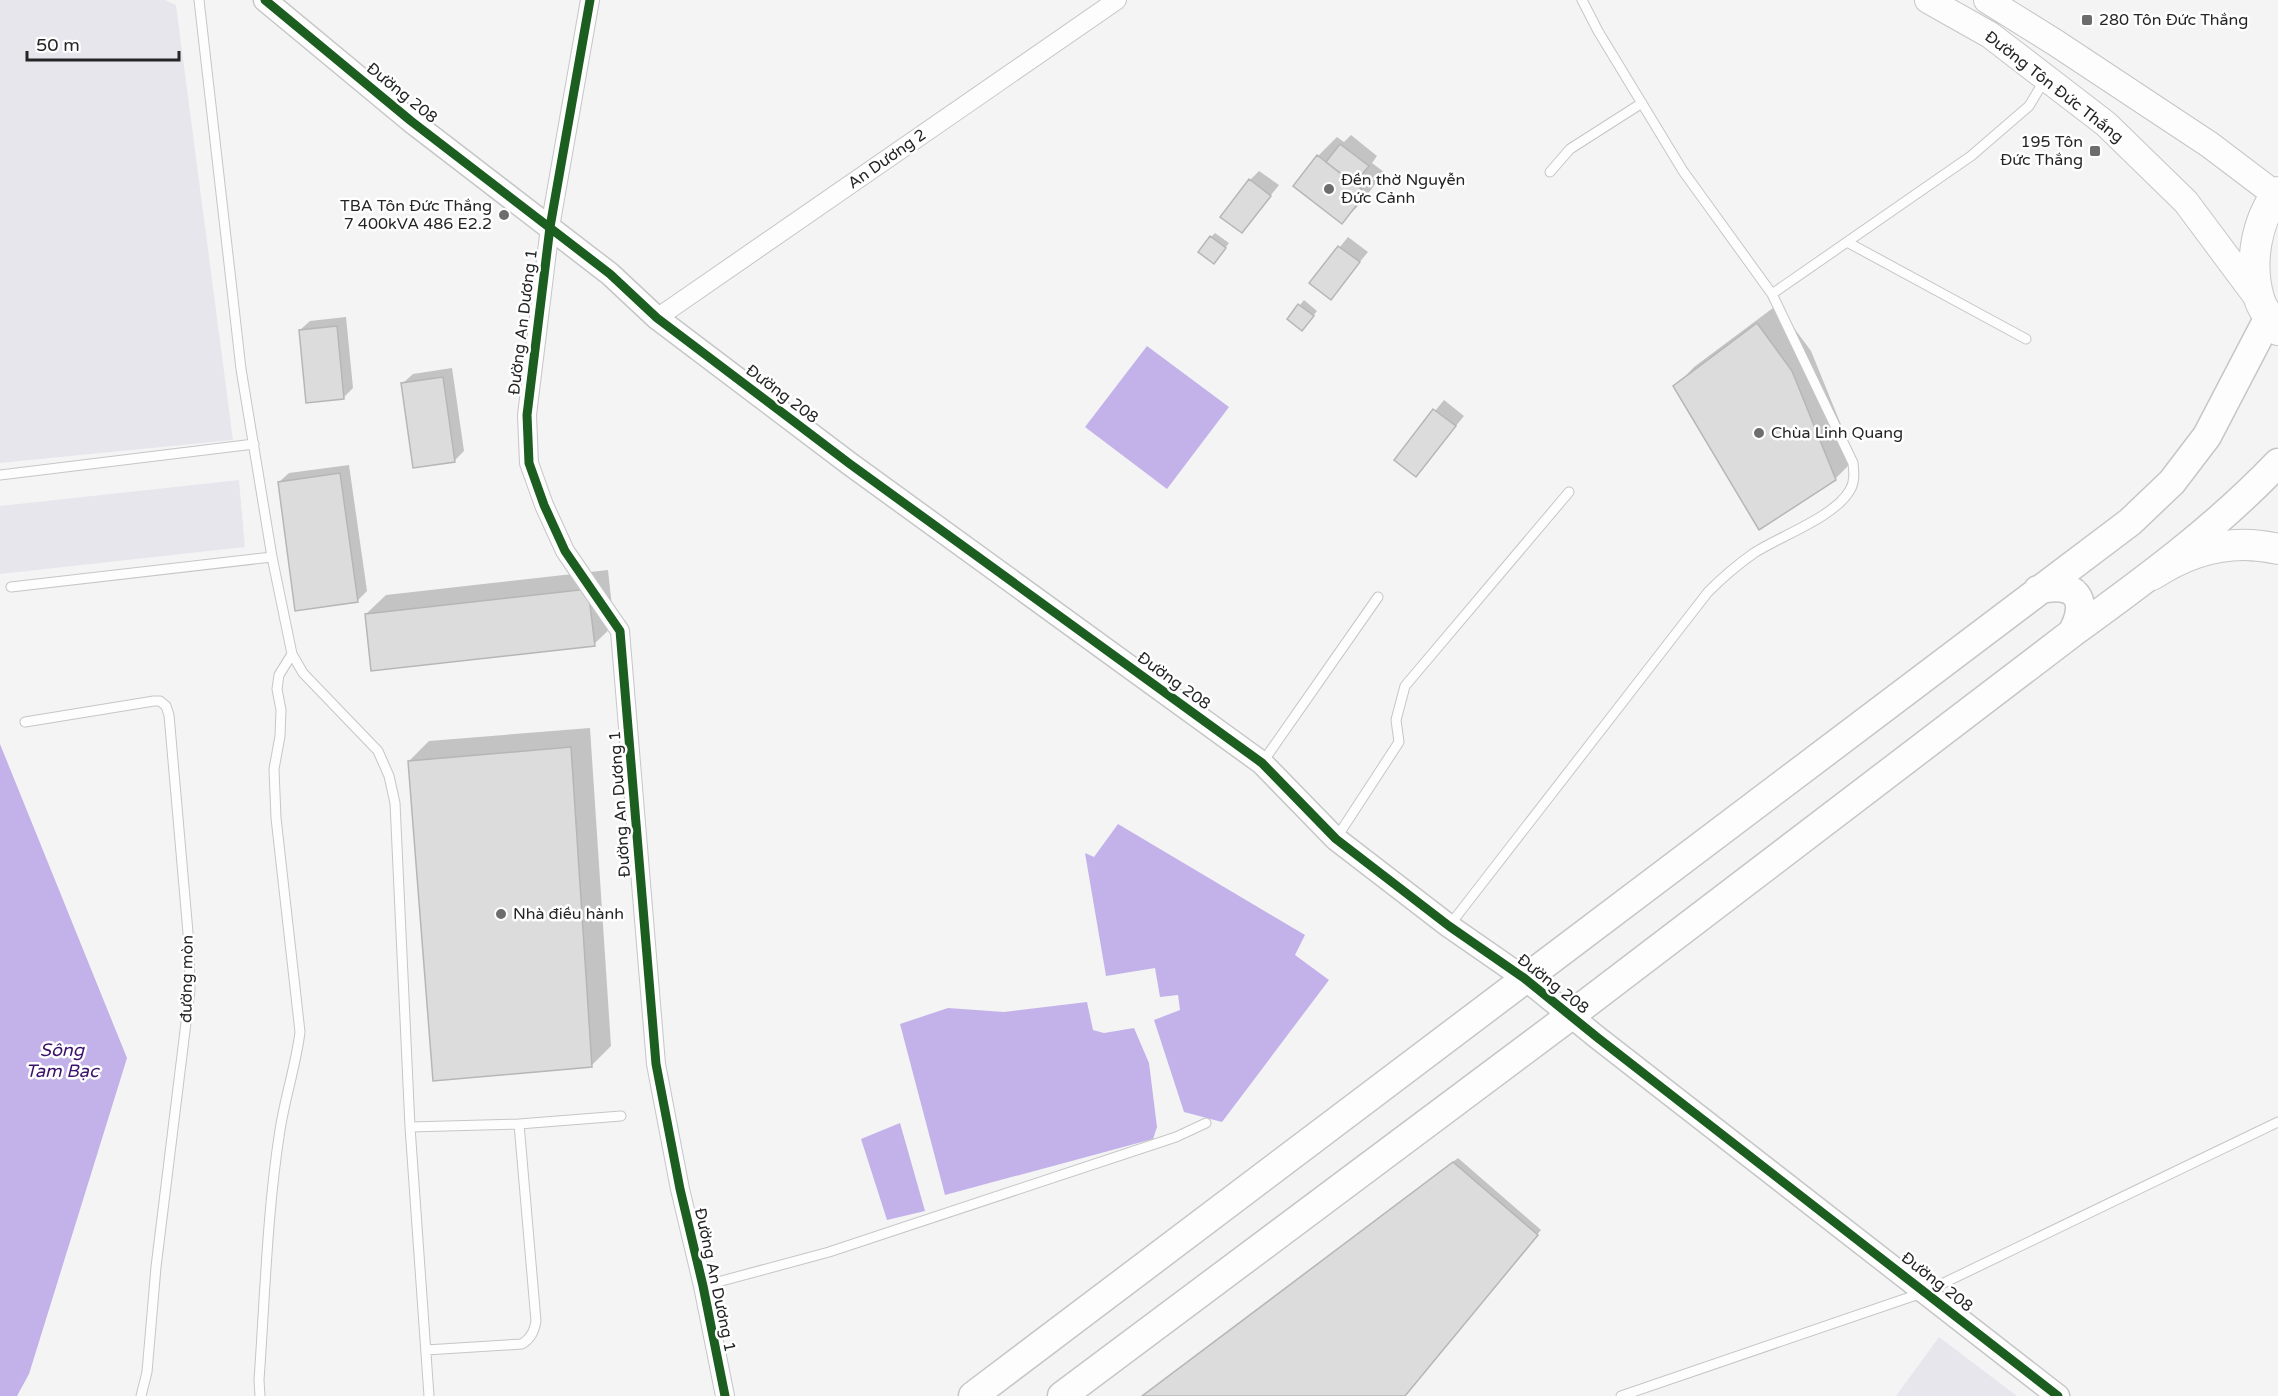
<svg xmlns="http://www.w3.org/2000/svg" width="2278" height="1396" viewBox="0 0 2278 1396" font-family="'Varela Round',sans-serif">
<rect width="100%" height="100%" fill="#f4f4f5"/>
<path fill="#e8e6ed" d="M0 0H165L176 5 233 440 0 463Z
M239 480 245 547 0 574V506Z
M1939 1337 2017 1396H1896Z"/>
<path fill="#c3b2e9" d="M1147 346 1229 407 1167 489 1085 427Z
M0 744 127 1058 29 1374 17 1396H0Z
M1118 824 1305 935 1295 955 1329 980 1222 1122 1184 1112 1154 1020 1180 1010 1178 995 1160 997 1155 968 1106 976 1085 853 1094 857Z
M1087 1002 1093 1030 1104 1033 1134 1028 1149 1063 1157 1127 1153 1139 945 1195 900 1024 948 1008 1004 1012Z
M900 1123 925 1211 887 1220 861 1139Z"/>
<path fill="#0003" d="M1351 135 1377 156 1372 163 1384 172 1362 202 1342 222 1318 156 1337 137 1344 142Z
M1259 171 1279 185 1242 231 1250 180Z
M1215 233 1229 243 1218 257 1211 237Z
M1348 237 1368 252 1330 298 1311 283Z
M1304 300 1317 311 1306 325 1289 319Z
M1777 305 1811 351 1855 459 1835 479 1675 387 1694 367Z
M346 317 353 388 343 398 300 330 310 321Z
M452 368 464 451 454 461 403 383 413 374Z
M1444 400 1464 416 1416 475 1396 459Z
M349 465 367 591 357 601 279 482 289 473Z
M608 570 614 625 594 644 366 614 386 595Z
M590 728 611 1046 591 1066 409 761 429 741Z
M1458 1158 1541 1230 1404 1396H1143Z"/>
<path fill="#dcdcdd" stroke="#b6b6b7" stroke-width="1.5" d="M1340 144 1369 166 1354 184 1326 162Z
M1317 155 1366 193 1342 224 1293 186Z
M1249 179 1271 196 1242 233 1220 217Z
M1210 236 1226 248 1214 264 1198 252Z
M1338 246 1360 262 1331 300 1309 283Z
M1298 304 1314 316 1302 331 1287 319Z
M1757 323 1792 371 1836 480 1759 530 1673 386Z
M337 326 344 399 306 403 299 330Z
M443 377 455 462 413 468 401 383Z
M1433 409 1456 426 1416 477 1394 460Z
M340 473 358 602 295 611 278 482Z
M588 589 595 646 371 671 365 614Z
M571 747 592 1067 433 1081 408 761Z
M1453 1162 1538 1235 1405 1396H1142Z"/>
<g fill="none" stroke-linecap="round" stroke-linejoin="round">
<defs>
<path id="service" d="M199 0 241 369 272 557 292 654 303 673 378 751 389 776 395 803 410 1127 429 1396
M1550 172 1570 149 1642 103
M1847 242 2026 339
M1772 294 1971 156 2029 106 2044 81
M0 475 254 444
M11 587 272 557
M25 722 154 701H160L166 706 169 715 189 944 190 990 156 1267 147 1372 141 1396
M1262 763 1378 597
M1337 837 1399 742 1396 720 1405 686 1569 492
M1449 926 1708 592C1722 578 1737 565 1754 553 1780 536 1835 517 1850 490 1855 482 1854 472 1853 463L1772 294 1683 171 1598 31 1582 0
M410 1127 519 1124 621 1116
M703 1286 829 1252 1176 1137 1206 1123
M426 1350 522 1344C531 1338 534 1332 536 1321L519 1124
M260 1396 259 1380C265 1297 267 1212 280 1130 285 1097 296 1065 300 1032L276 818 274 769 280 736 281 710 277 689 279 675 292 654
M1621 1396 1925 1292 2278 1122"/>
<path id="minor" d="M590 0 550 227 527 415 529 463 544 505 565 551 620 631 656 1064 680 1189 703 1286 725 1396
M657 318 1117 0"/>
<path id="tertiary" d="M265 0 411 121 610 274 657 318 850 464 1262 763 1336 839 1449 926 1524 978 1598 1038 2058 1396"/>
<path id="secondary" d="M1928 0 1990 35 2106 124 2186 202 2259 300
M1987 0 2056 43 2210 145 2276 195"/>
<path id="primary" d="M2038 590C2075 580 2091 599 2072 633
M973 1396 2130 522 2172 482 2207 436 2269 317
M1062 1396 1570 1016 2072 633C2145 580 2216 528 2278 463"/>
<path id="trunk" d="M2278 192C2256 221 2249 263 2259 298 2262 310 2272 321 2278 330
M2152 575C2191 549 2232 538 2278 549"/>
</defs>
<use href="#service" stroke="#c6c6c7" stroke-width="11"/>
<use href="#minor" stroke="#c6c6c7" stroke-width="20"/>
<use href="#tertiary" stroke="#c6c6c7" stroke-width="25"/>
<use href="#secondary" stroke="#c6c6c7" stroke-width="28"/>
<use href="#primary" stroke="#c6c6c7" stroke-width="31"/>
<use href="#trunk" stroke="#c6c6c7" stroke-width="32"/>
<use href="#service" stroke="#fdfdfe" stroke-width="9"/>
<use href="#minor" stroke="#fdfdfe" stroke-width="18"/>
<use href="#tertiary" stroke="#fdfdfe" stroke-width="22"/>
<use href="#secondary" stroke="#fdfdfe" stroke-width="26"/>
<use href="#primary" stroke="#fdfdfe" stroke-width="28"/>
<use href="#trunk" stroke="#fdfdfe" stroke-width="30"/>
<defs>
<path id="cycleway" d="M265 0 411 121 610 274 657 318 850 464 1262 763 1336 839 1449 926 1524 978 1598 1038 2058 1396
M590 0 550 227 527 415 529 463 544 505 565 551 620 631 656 1064 680 1189 703 1286 725 1396"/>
</defs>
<use href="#cycleway" stroke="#fff" stroke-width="13"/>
<use href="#cycleway" stroke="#1b5e20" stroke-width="9"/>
</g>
<g fill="#6e6d6e" stroke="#fff" stroke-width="2">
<rect x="2081" y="14" width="12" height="12" rx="3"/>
<rect x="2089" y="145" width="12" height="12" rx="3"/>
<circle cx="1329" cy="189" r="6"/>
<circle cx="504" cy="215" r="6"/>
<circle cx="1759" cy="433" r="6"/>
<circle cx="501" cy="914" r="6"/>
</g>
<g text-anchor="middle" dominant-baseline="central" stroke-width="5" stroke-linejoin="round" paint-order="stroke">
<g font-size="16" fill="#262526" stroke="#fff" text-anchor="start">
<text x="2099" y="20">280 Tôn Đức Thắng</text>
<text x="2083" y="142" text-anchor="end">195 Tôn<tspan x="2083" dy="18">Đức Thắng</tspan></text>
<text x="1341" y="180">Đền thờ Nguyễn<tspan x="1341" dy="18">Đức Cảnh</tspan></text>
<text x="492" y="206" text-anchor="end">TBA Tôn Đức Thắng<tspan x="492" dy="18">7 400kVA 486 E2.2</tspan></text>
<text x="1771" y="433">Chùa Linh Quang</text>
<text x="513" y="914">Nhà điều hành</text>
</g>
<g font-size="16" fill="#262526" stroke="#fff">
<text transform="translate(2054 87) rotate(38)">Đường Tôn Đức Thắng</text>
<text transform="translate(402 93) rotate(39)">Đường 208</text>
<text transform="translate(887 159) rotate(-35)">An Dương 2</text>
<text transform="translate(523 322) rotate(-83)">Đường An Dương 1</text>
<text transform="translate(782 394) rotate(37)">Đường 208</text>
<text transform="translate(1174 681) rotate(36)">Đường 208</text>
<text transform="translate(620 804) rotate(-94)">Đường An Dương 1</text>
<text transform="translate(187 979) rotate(-89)">đường mòn</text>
<text transform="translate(1553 984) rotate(38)">Đường 208</text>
<text transform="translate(715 1280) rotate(78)">Đường An Dương 1</text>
<text transform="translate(1937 1282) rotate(38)">Đường 208</text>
</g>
<g font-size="18" font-style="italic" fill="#3a106b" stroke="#fff">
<text x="62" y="1050">Sông<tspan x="62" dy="21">Tam Bạc</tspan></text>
</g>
</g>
<path d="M27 51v9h152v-9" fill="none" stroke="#262526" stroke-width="3"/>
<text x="36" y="51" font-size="18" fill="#262526" stroke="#ffffff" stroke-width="4.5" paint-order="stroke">50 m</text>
</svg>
